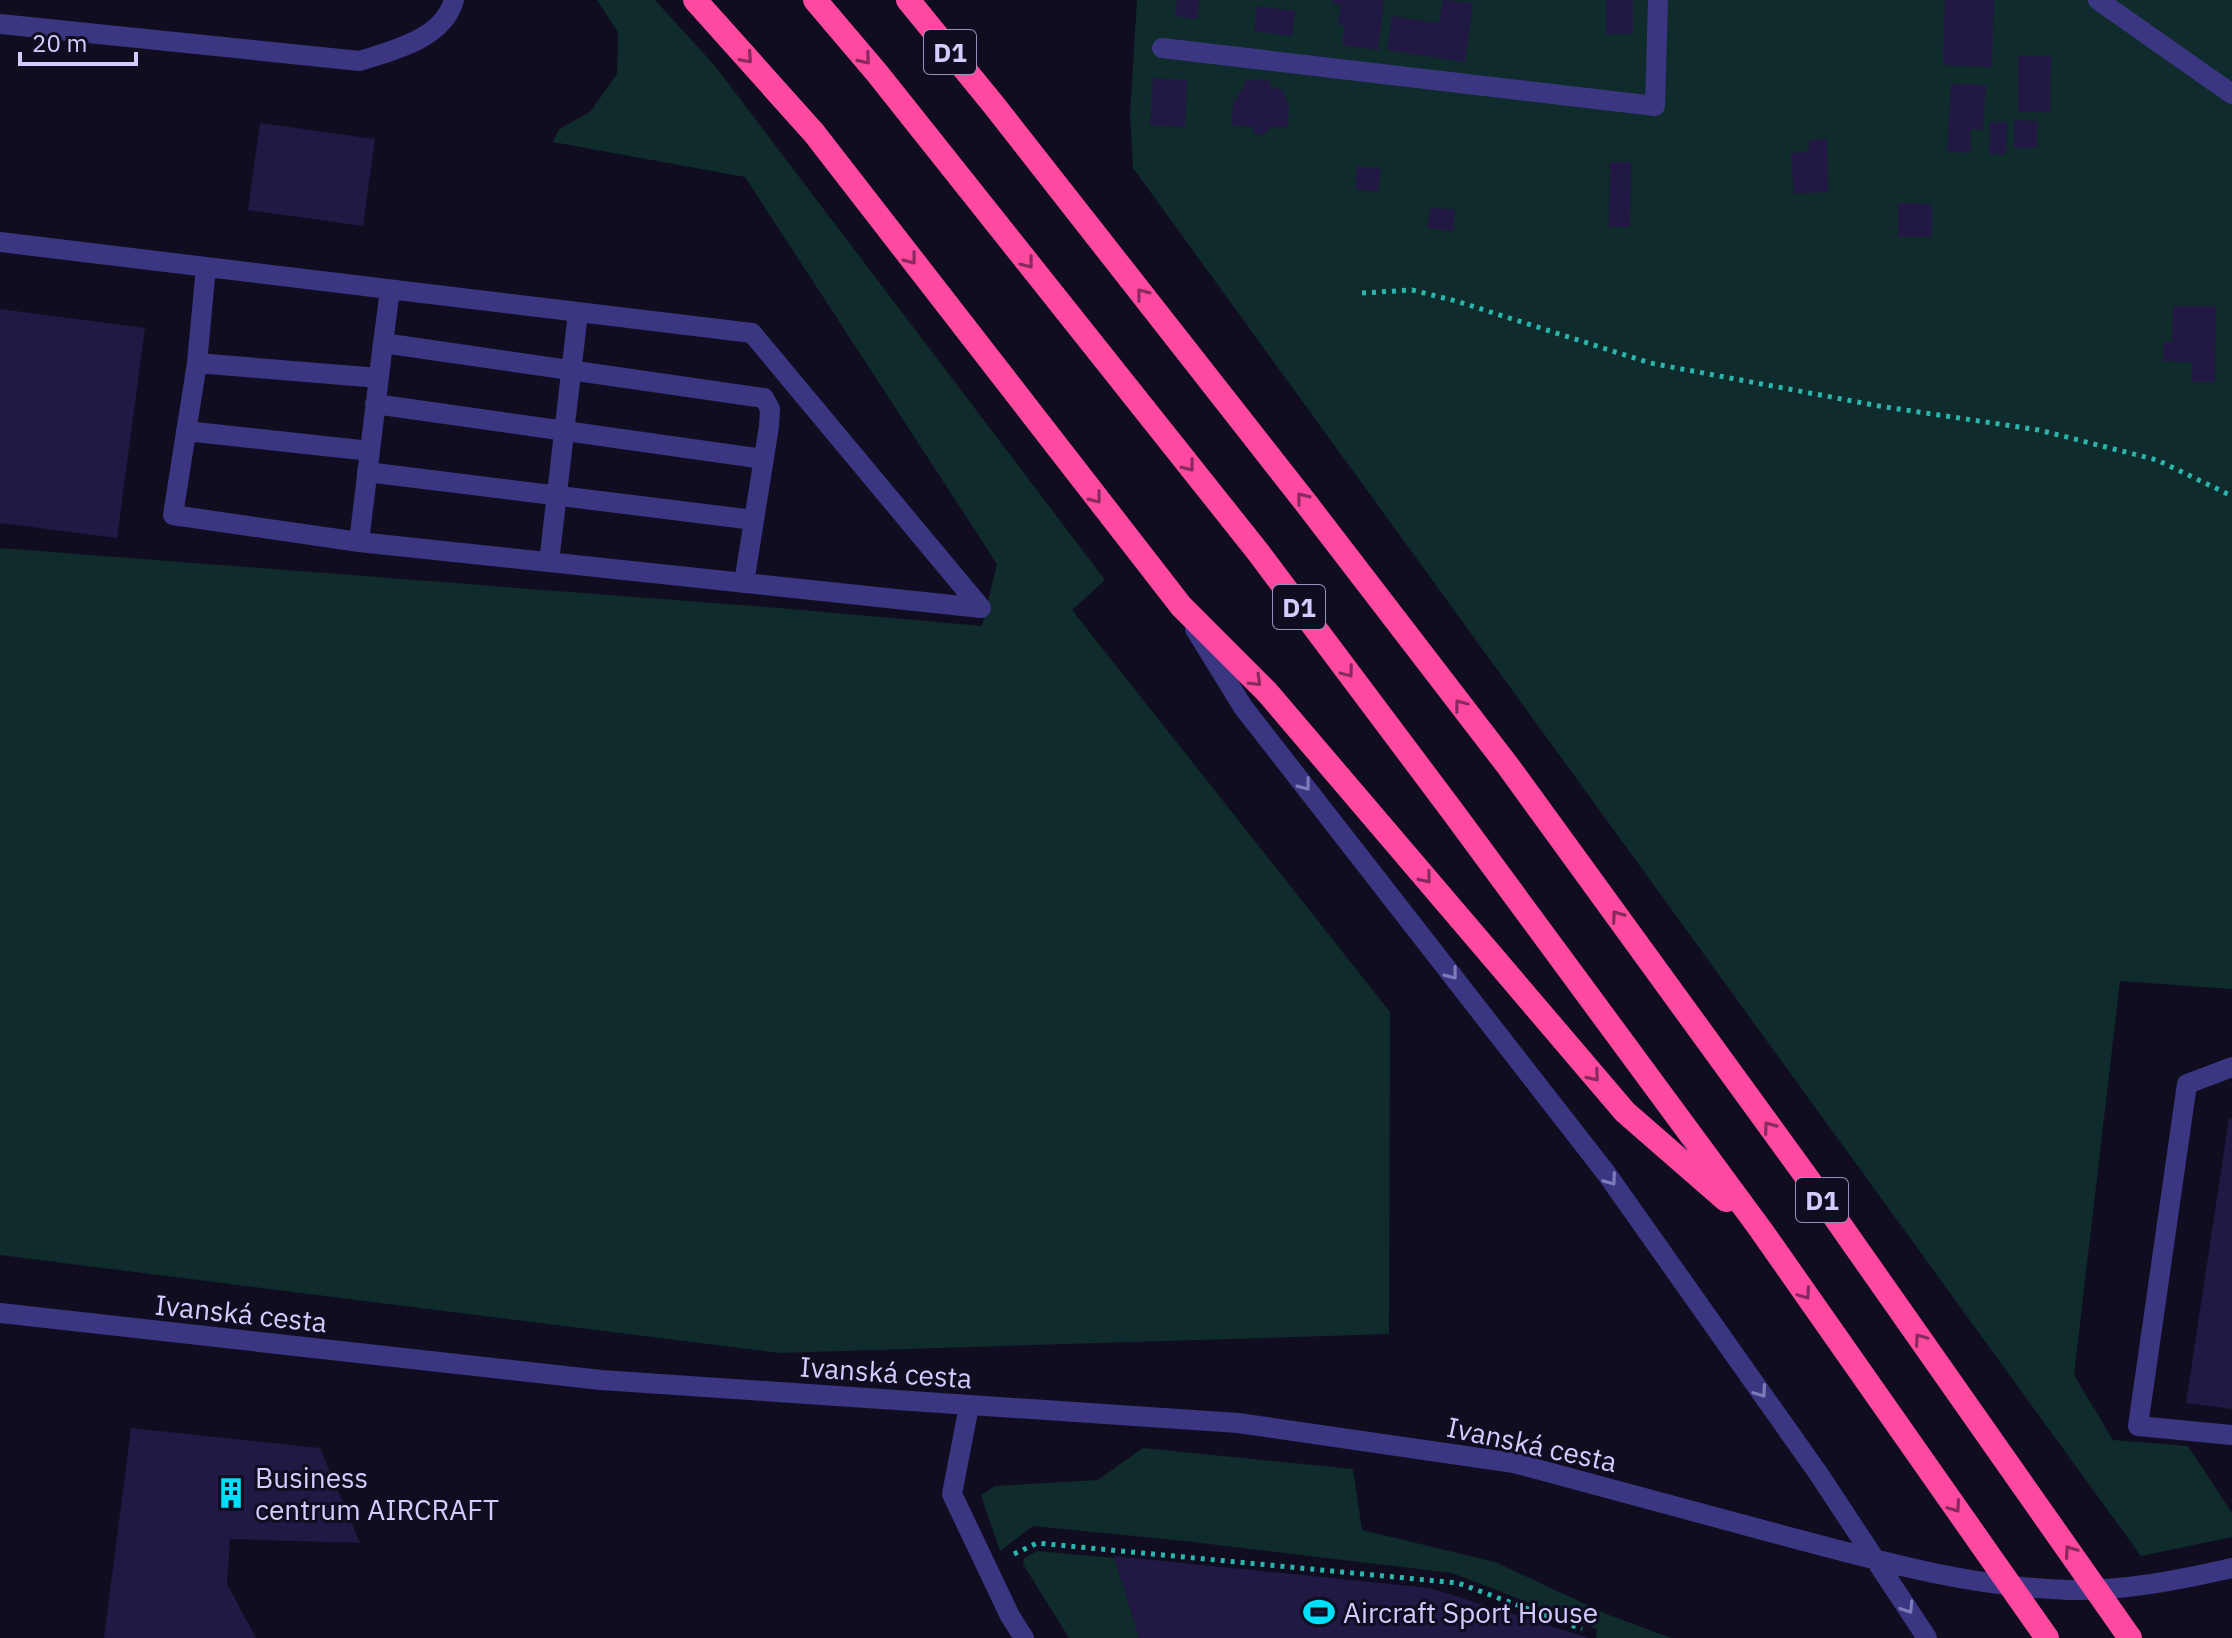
<svg xmlns="http://www.w3.org/2000/svg" width="2232" height="1638" viewBox="0 0 2232 1638" font-family="'IBM Plex Sans',sans-serif">
<rect width="100%" height="100%" fill="#100d21"/>
<path fill="#102b2b" d="M597 0H655L715 66 1105 580 1072 610 1390 1012 1389 1334 779 1353 0 1255V548L779 608 982 626 997 564 745 177 553 142 559 129 590 112 617 74 618 32Z
M1137 0H2232V989L2120 981 2074 1375 2113 1440 2188 1446 2232 1513V1537L2141 1556 1133 168 1130 114Z
M1143 1448 1353 1469 1362 1530 1495 1562 1609 1615 1671 1638H1596L1597 1629 1452 1573 1184 1541 1033 1526 1000 1551 981 1495 995 1486 1098 1480Z
M1037 1551 1115 1558 1139 1638H1069L1023 1564 1024 1558Z"/>
<path fill="#211843" d="M1177 0H1200L1197 19 1175 16Z
M1333 0H1384L1378 50 1342 45 1345 25H1338L1341 5 1332 4Z
M1443 0 1473 3 1465 62 1387 50 1392 16 1439 23Z
M1606 0H1633V34H1606Z
M1945 0H1994L1992 67 1943 65Z
M1257 6 1295 11 1292 36 1254 31Z
M2018 56H2051L2050 112H2018Z
M1153 78 1187 80 1185 127 1150 125Z
M1264 79 1269 81 1271 88 1282 89 1289 107 1288 127H1271L1263 135 1255 134 1251 127 1232 125 1233 103 1244 86V81Z
M1951 84 1986 85 1983 130 1971 129 1970 153 1947 151Z
M2014 120 2037 121V148H2014Z
M1990 122H2007L2006 154H1989Z
M260 123 375 139 363 226 248 210Z
M1827 139 1828 192 1794 194 1791 153 1809 152V140Z
M1610 162H1631L1630 227H1609Z
M1357 166 1381 169 1378 192 1355 189Z
M1898 203 1932 204V237H1898Z
M1430 207 1455 210 1453 231 1427 228Z
M2173 306H2216L2215 382H2192V362L2163 361V342H2172Z
M0 309 145 328 117 538 0 523Z
M2229 1118 2232 1119V1409L2186 1403Z
M131 1428 320 1448 360 1543 230 1539 227 1584 256 1638H104Z
M1114 1556 1430 1588 1589 1638H1139Z"/>
<g fill="none" stroke-linecap="round" stroke-linejoin="round">
<path stroke="#2bb5ad" stroke-width="5" stroke-dasharray="4 6" stroke-linecap="butt" d="M1362 293 1412 290 1456 301 1650 363 1879 406 2039 430 2157 460 2232 496
M1014 1554 1037 1543 1458 1583 1582 1629"/>
<path stroke="#3a3682" stroke-width="20" d="M0 24 360 61C394 50 443 39 454 0
M1162 48 1655 106 1658 0
M0 242 752 333 981 608 359 542 173 515 197 363 206 267
M390 290 383 343 764 398 770 409 769 426 744 583
M197 363 379 378
M375 404 764 459
M186 431 370 451
M367 472 754 520
M359 542 383 343
M549 562 578 313
M1195 629 1243 707 1606 1173 1818 1473 1927 1638
M969 1406 952 1494 1010 1616 1024 1638
M1759 1529C1862 1556 1963 1587 2069 1590 2124 1591 2179 1580 2232 1568"/>
<path stroke="#3a3682" stroke-width="20" d="M2098 0 2232 94
M2232 1067 2187 1084 2138 1426 2232 1435
M0 1313 601 1380 1238 1423 1514 1463 1759 1529"/>
<path stroke="#ff489f" stroke-width="24" d="M695 0 814 133 1181 606 1267 692 1625 1112 1726 1200
M815 0 877 73 1258 552 1453 812 1761 1230 2047 1638
M908 0 993 104 1309 507 1508 766 1808 1179 2130 1638"/>
</g>
<defs><path id="oneway-chevron" d="M-2-3.5L2.5 0L-2 3.5" fill="none" stroke-width="1.6" stroke-linecap="round" stroke-linejoin="round" transform="scale(2)"/></defs>
<g stroke="#882a60">
<use href="#oneway-chevron" transform="translate(747 58) rotate(48)"/>
<use href="#oneway-chevron" transform="translate(865 59) rotate(50)"/>
<use href="#oneway-chevron" transform="translate(911 259) rotate(52)"/>
<use href="#oneway-chevron" transform="translate(1028 263) rotate(52)"/>
<use href="#oneway-chevron" transform="translate(1142 294) rotate(-128)"/>
<use href="#oneway-chevron" transform="translate(1189 466) rotate(52)"/>
<use href="#oneway-chevron" transform="translate(1096 498) rotate(52)"/>
<use href="#oneway-chevron" transform="translate(1302 498) rotate(-128)"/>
<use href="#oneway-chevron" transform="translate(1348 672) rotate(53)"/>
<use href="#oneway-chevron" transform="translate(1256 681) rotate(45)"/>
<use href="#oneway-chevron" transform="translate(1460 705) rotate(-127)"/>
<use href="#oneway-chevron" transform="translate(1426 878) rotate(50)"/>
<use href="#oneway-chevron" transform="translate(1617 916) rotate(-126)"/>
<use href="#oneway-chevron" transform="translate(1594 1076) rotate(50)"/>
<use href="#oneway-chevron" transform="translate(1769 1127) rotate(-126)"/>
<use href="#oneway-chevron" transform="translate(1805 1294) rotate(55)"/>
<use href="#oneway-chevron" transform="translate(1920 1339) rotate(-125)"/>
<use href="#oneway-chevron" transform="translate(1955 1507) rotate(55)"/>
<use href="#oneway-chevron" transform="translate(2070 1551) rotate(-125)"/>
</g>
<g stroke="#7f7aba">
<use href="#oneway-chevron" transform="translate(1305 785) rotate(52)"/>
<use href="#oneway-chevron" transform="translate(1452 974) rotate(52)"/>
<use href="#oneway-chevron" transform="translate(1611 1180) rotate(54)"/>
<use href="#oneway-chevron" transform="translate(1761 1392) rotate(55)"/>
<use href="#oneway-chevron" transform="translate(1908 1608) rotate(57)"/>
</g>
<defs>
<symbol id="building-bare" viewBox="-9 -9 18 18"><path d="M-4-6H4V6H1V3H-1V6H-4ZM-2.5-4.3h1.7v1.8h-1.7ZM.8-4.3h1.7v1.8H.8ZM-2.5-1h1.7V.8h-1.7ZM.8-1h1.7V.8H.8Z" fill="#00def8" stroke="#100d21" stroke-width="2.5" paint-order="stroke"/></symbol>
<symbol id="stadium-bare" viewBox="-9 -9 18 18"><path d="M0-5a6.5 5 0 1 0 0 10a6.5 5 0 1 0 0-10ZM-3.5-1.8h7v3.6h-7Z" fill="#00def8" stroke="#100d21" stroke-width="2.5" paint-order="stroke"/></symbol>
</defs>
<g fill-rule="evenodd">
<use href="#building-bare" x="209" y="1471" width="44" height="44"/>
<use href="#stadium-bare" x="1297" y="1590" width="44" height="44"/>
</g>
<g text-anchor="middle" dominant-baseline="central" stroke-width="6" stroke-linejoin="round" paint-order="stroke">
<g fill="#100d21" stroke="#9893bc" stroke-width="2">
<rect x="924" y="30" width="52" height="44" rx="6"/>
<rect x="1273" y="585" width="52" height="44" rx="6"/>
<rect x="1796" y="1178" width="52" height="44" rx="6"/>
</g>
<g font-size="26" font-weight="bold" fill="#d3cdff">
<text x="950" y="52">D1</text>
<text x="1299" y="607">D1</text>
<text x="1822" y="1200">D1</text>
</g>
<g font-size="28" fill="#d3cdff" stroke="#100d21">
<text transform="translate(241 1313) rotate(6)">Ivanská cesta</text>
<text transform="translate(886 1372) rotate(4)">Ivanská cesta</text>
<text transform="translate(1532 1444) rotate(12)">Ivanská cesta</text>
</g>
<g font-size="28" fill="#d3cdff" stroke="#100d21" text-anchor="start">
<text x="255" y="1477">Business<tspan x="255" dy="32">centrum AIRCRAFT</tspan></text>
<text x="1343" y="1612">Aircraft Sport House</text>
</g>
</g>
<path d="M20 52v12h116v-12" fill="none" stroke="#d3cdff" stroke-width="4"/>
<text x="32" y="52" font-size="24" fill="#d3cdff" stroke="#100d21" stroke-width="6" paint-order="stroke">20 m</text>
</svg>
